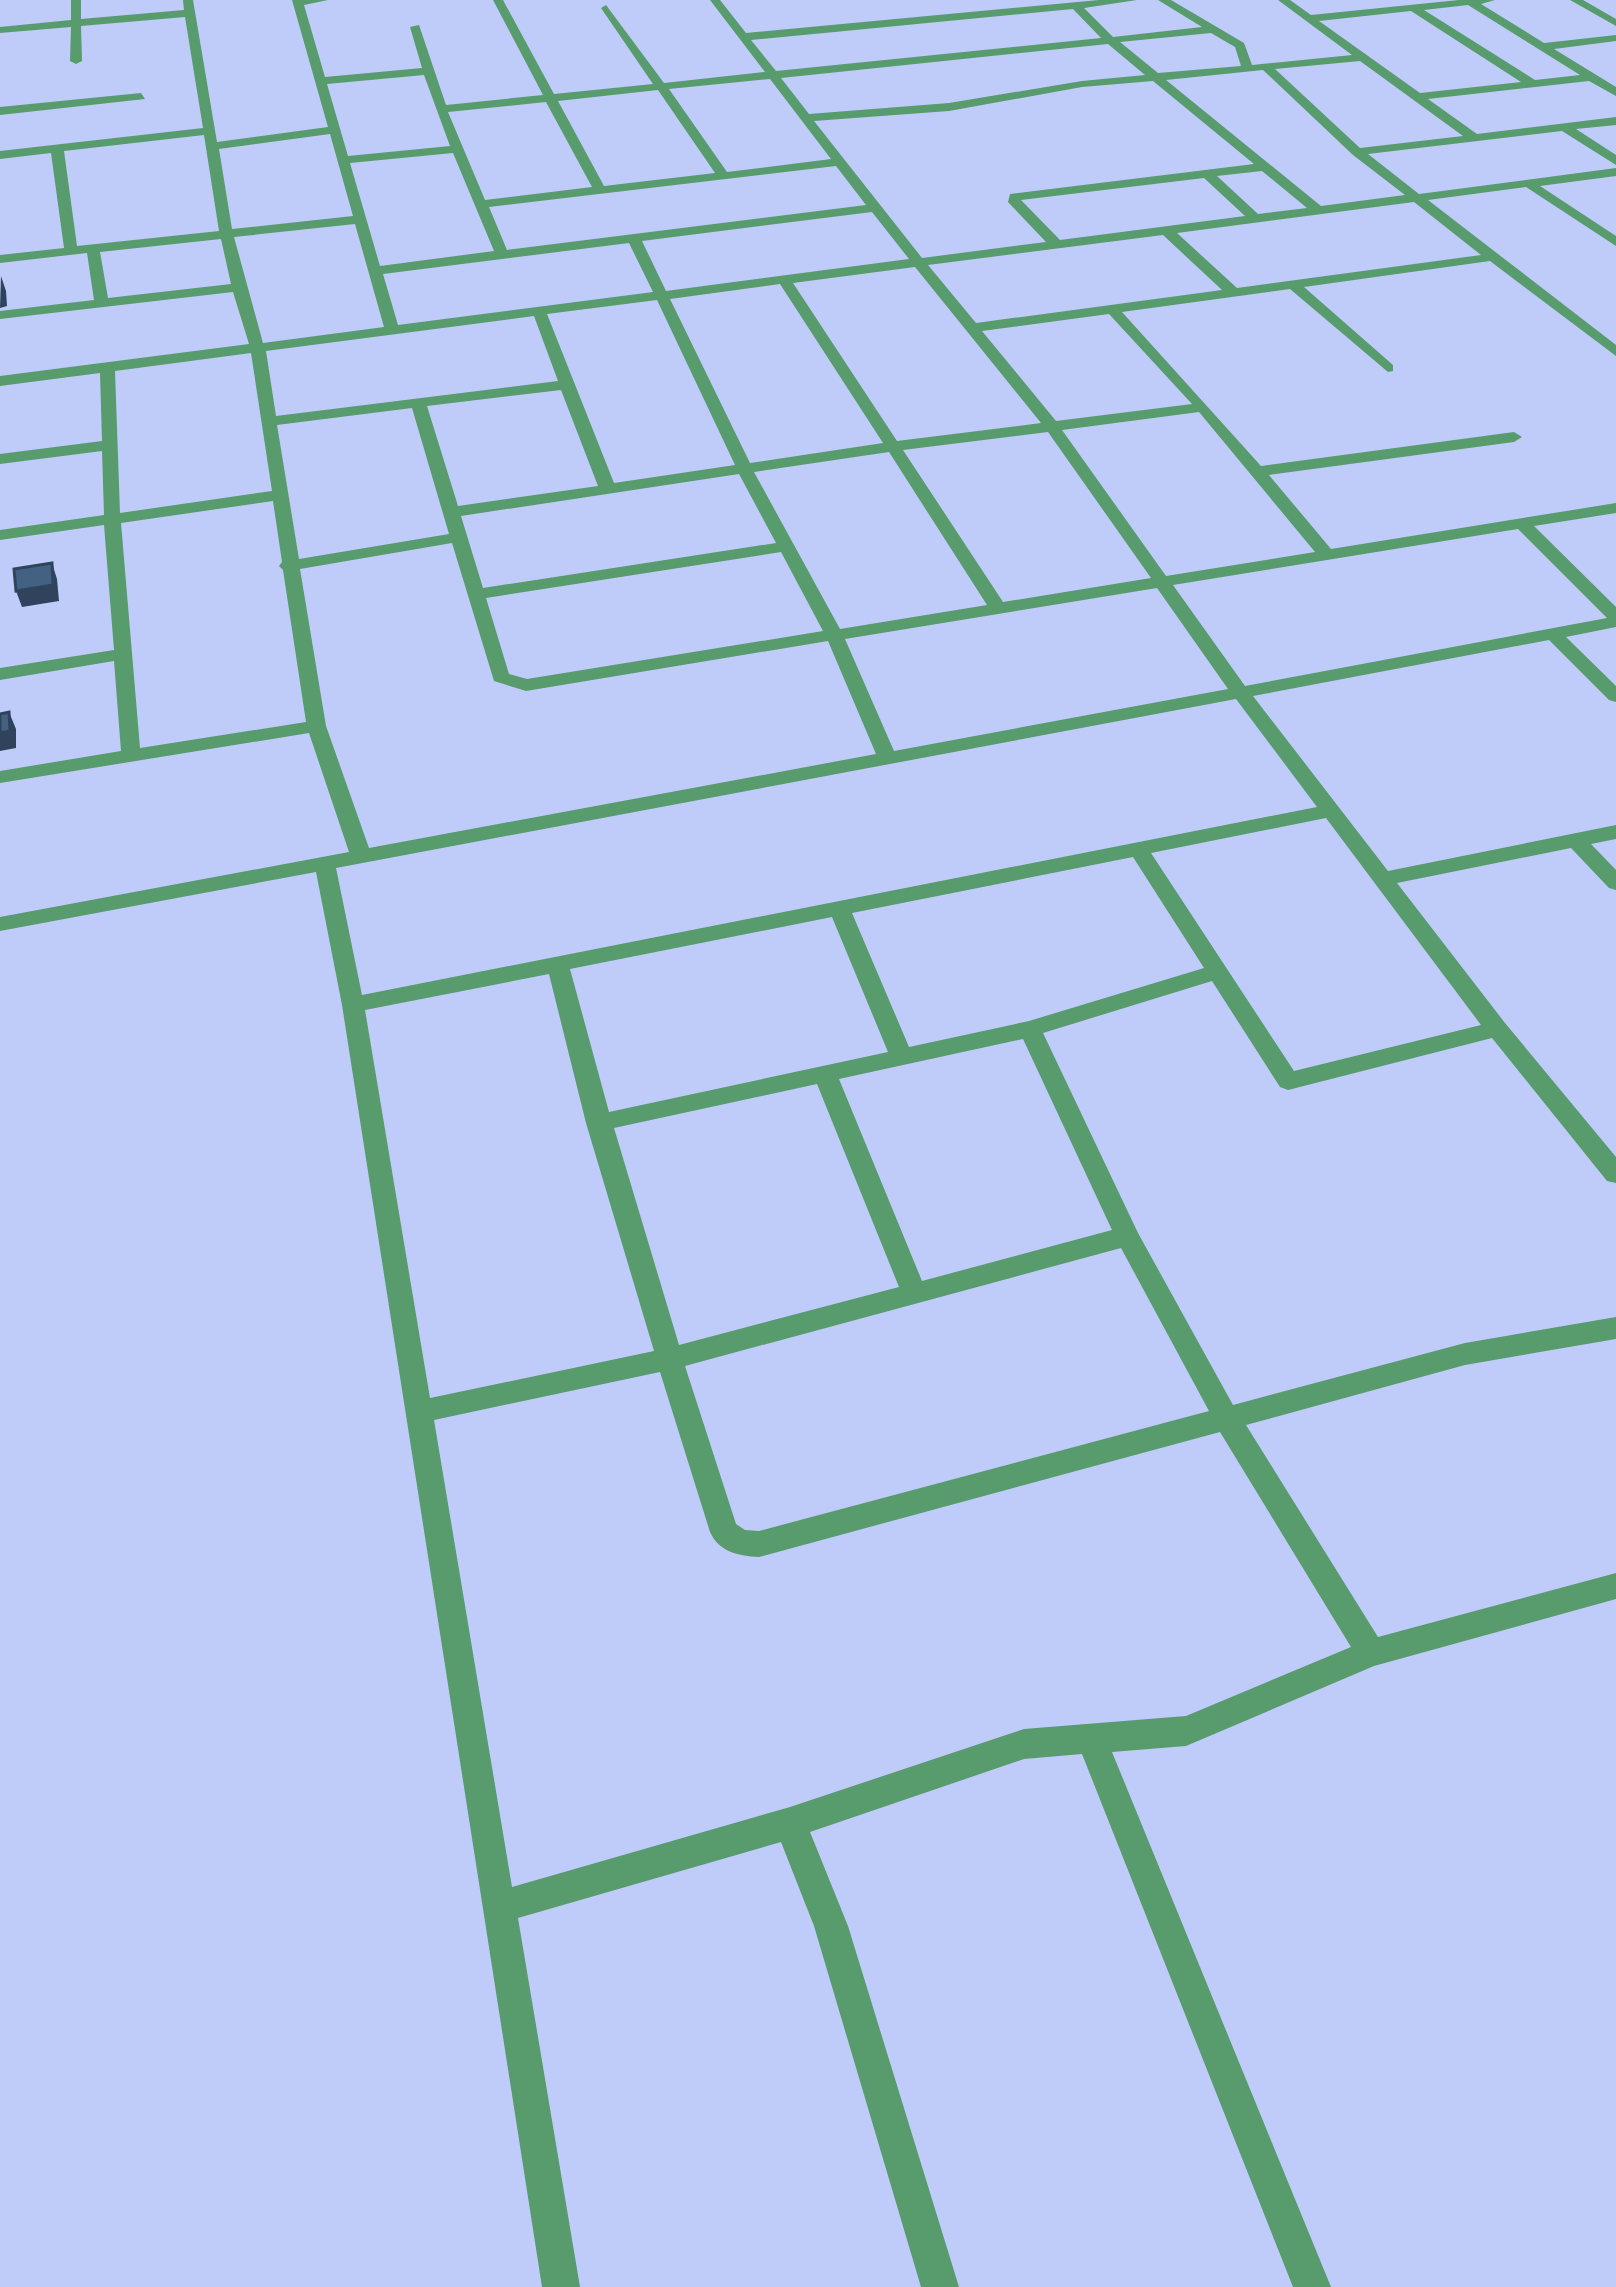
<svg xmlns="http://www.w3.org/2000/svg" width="1616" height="2287" viewBox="0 0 1616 2287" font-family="'Archivo Narrow',sans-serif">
<rect width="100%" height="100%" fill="#bfccfa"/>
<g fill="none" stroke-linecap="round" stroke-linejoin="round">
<path fill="#589b6d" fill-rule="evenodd" d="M71 0H81V19L184 10 183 0H193L217 142 328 127 292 0H328L304 5 325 77 422 68 410 27 419 25 446 105 543 95 493 0H503L554 94 653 84 601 8 606 5 664 83 765 72 710 0H720L746 33 1099 0H1137L1084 8 1113 37 1202 27 1158 0H1171L1244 43 1252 65 1352 55 1278 0H1290L1311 15 1459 0H1495L1481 4 1544 43 1616 35V41L1554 49 1616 87V96L1589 81 1428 99 1477 134 1616 117V125L1576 129 1616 155V165L1562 131 1368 154 1419 194 1616 168V176L1540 186 1616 236V246L1526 187 1428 200 1616 345V356L1490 261 1304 287 1393 365V371L1388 372 1290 289 1122 312 1261 466 1514 432 1522 437 1514 442 1269 475 1331 549 1616 503V513L1534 526 1616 607V627L1566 637 1616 686V702L1609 700 1549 640 1253 696 1388 871 1616 825V839L1591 844 1616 870V890L1609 888 1571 848 1397 883 1505 1023 1616 1157V1183L1607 1181 1492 1038 1288 1090 1280 1087 1212 981 1043 1033 1138 1233 1233 1405 1465 1343 1616 1317V1339L1465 1365 1246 1425 1378 1637 1616 1573V1599L1374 1666 1186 1746 1112 1752 1331 2287H1293L1082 1754 1024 1759 810 1832 848 1926 959 2287H921L814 1926 781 1842 518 1918 580 2287H542L342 1005 316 872 0 931V917L349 852 309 733 0 783V771L121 751 114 661 0 680V668L114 650 104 525 0 540V530L104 515 102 451 0 464V454L102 441 100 373 0 386V376L249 344 233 292 0 319V311L94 300 87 253 0 263V255L64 248 51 153 0 159V151L203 128 185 17 81 26 82 61 76 64 70 61 71 27 0 33V27L71 20ZM1468 5 1580 75 1535 80 1424 10ZM1073 9 1101 38 776 71 751 40ZM1411 11 1521 82 1420 93 1319 21ZM1211 33 1235 47 1241 66 1158 73 1120 42ZM1108 44 1145 75 1082 81 949 103 809 114 781 78ZM1360 61 1463 136 1360 148 1275 69ZM1263 70 1353 155 1405 195 1321 206 1166 80ZM424 75 450 146 348 156 327 84ZM770 79 831 159 727 172 669 89ZM1153 81 1254 164 1010 194 1008 202 1046 242 922 258 814 121 949 111 1082 87ZM658 90 715 173 604 186 558 101ZM546 102 592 187 485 200 448 112ZM330 134 353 216 232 229 219 149ZM204 135 219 231 77 246 64 151ZM453 153 494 251 380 266 350 163ZM836 166 866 205 507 250 489 207ZM1262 171 1307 208 1258 214 1217 176ZM1204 178 1245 216 1060 240 1021 200ZM1414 202 1481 255 1237 288 1177 233ZM872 212 909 259 666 291 642 241ZM355 224 384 327 263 343 234 237ZM1163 235 1222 290 976 323 928 265ZM221 239 231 284 108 298 100 252ZM629 243 653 292 398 325 383 274ZM915 267 1041 423 897 441 793 283ZM780 284 883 443 750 463 670 299ZM657 300 735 465 614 483 547 314ZM1109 314 1192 404 1056 421 982 331ZM534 316 558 381 276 416 266 351ZM251 353 272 491 120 513 115 371ZM561 390 598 486 458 506 427 406ZM412 408 449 534 299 559 277 425ZM1199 412 1315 552 1166 576 1062 430ZM1048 432 1151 578 1003 602 903 450ZM889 452 987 605 840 629 754 472ZM739 474 776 543 483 588 461 516ZM273 501 282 562 279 566 283 570 306 722 140 748 121 523ZM1518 529 1607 618 1245 686 1173 585ZM452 543 494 681 526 691 828 641 876 754 369 848 326 726 300 569ZM781 552 823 631 527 679 509 674 486 598ZM1157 588 1228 689 894 751 845 639ZM1236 699 1317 807 362 995 336 868ZM1326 818 1481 1025 1294 1071 1151 853ZM1133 857 1204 968 1029 1021 909 1047 852 913ZM832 917 888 1052 609 1112 570 969ZM549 974 586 1123 654 1351 430 1398 365 1010ZM1023 1039 1112 1230 922 1281 839 1079ZM817 1084 899 1287 679 1345 614 1128ZM1121 1248 1209 1411 759 1531 745 1530 736 1524 685 1366ZM660 1372 710 1532C719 1552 739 1556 759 1557L1220 1432 1351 1647 1186 1716 1024 1729 790 1807 512 1887 434 1420Z
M1570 0H1583L1616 19V26Z
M141 93 145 99 0 115V107Z"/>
</g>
<path fill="#2f445c" d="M1 276 6 291 7 306 0 308Z
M52 563 57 579 59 601 22 607 16 591Z
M9 712 16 729V748L0 751V733Z"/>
<path fill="#436183" stroke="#2f445c" stroke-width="3" d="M52 563 53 585 16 591 14 569Z
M9 712 10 731 0 733V714Z"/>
</svg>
